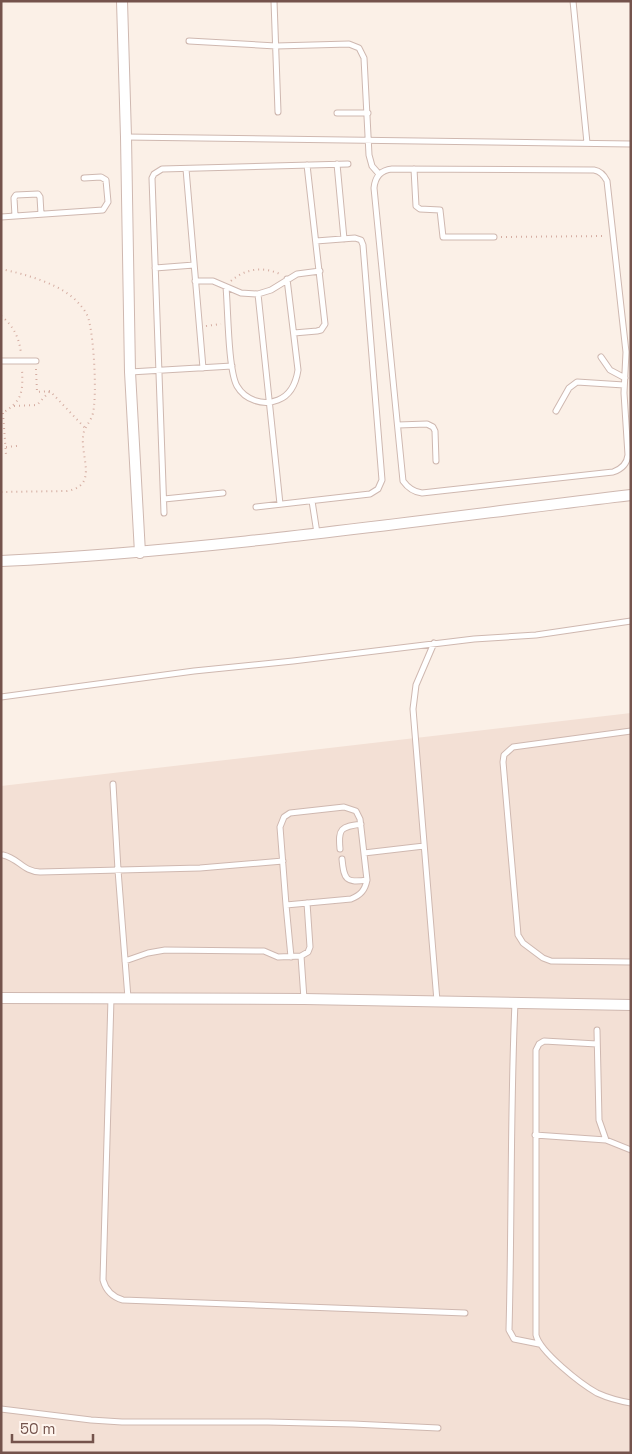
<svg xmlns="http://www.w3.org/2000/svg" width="632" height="1454" viewBox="0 0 632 1454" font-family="'Space Grotesk',sans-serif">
<rect width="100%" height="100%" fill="#fbf0e7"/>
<path fill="#f3e0d5" d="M631 713V1453H1V786Z"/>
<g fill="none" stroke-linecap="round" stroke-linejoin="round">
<defs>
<path id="lane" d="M274 1 278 112
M573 1 587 143
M189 41 276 46 349 44 359 48 364 58 369 155 372 166 379 174
M337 113H368
M126 137 631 144
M337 164 344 239
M186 169 203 368
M392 169 594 170C600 171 604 175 607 181L626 352 624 393 628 455C627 464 622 469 613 472L422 493C413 492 408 488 403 481L374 188C375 177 381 170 392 169Z
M414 169 416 206 420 209 440 210 443 237H494
M15 216 14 198 16 195 38 194 40 197 41 214
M1 217 103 210 108 202 106 180 101 177 84 178
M155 268 194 265
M195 281H213L241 293 258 294 271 290 297 274 320 271
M226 287C228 308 228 370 237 386 245 400 263 406 278 400 291 395 296 383 298 370L287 279
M258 294 280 504
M294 333 317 331 321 330 325 324 307 165
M601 357 610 370 625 378
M1 361H36
M130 372 232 366
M556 411 569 388 577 382 624 385
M398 425 427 424 433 427 435 431 436 461
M164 499 223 493
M312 501 317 533
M256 507 370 494 378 489 382 480 363 245 361 240 355 238 316 241
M164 513 152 178 154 174 162 169 348 164
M434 643 416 685 413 709 437 1001
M1 697 194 671 293 661 474 639 536 635 631 621
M631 731 513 747 504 755 503 762 518 935 523 943 543 958 551 961 631 962
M113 784 118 870 128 998
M344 807 356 811 360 819 367 880C365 890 361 895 351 899L286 905 280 827 284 817 290 813Z
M340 849C338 828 341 827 361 824
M364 853 424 846
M3 855C18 858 24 872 40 872L200 868 283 861
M342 859C344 880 346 883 367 880
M286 905 291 957
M301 956 304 999
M125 961 148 953 165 950 264 951 278 957 301 956 308 952 310 947 307 903
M111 998 103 1280C106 1291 112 1297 123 1300L465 1313
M515 1003C510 1112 512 1221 509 1330L514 1339 539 1344
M597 1030 599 1120 606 1140
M597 1044 544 1041 539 1044 536 1050V1335C540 1352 581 1384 597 1393 608 1398 619 1401 631 1403
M535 1135 606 1140 631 1150
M1 1409 91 1420 122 1422H268L353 1424 438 1428"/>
<path id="street" d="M122 1 126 137 130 372 140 553
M1 561C212 551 421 520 631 495
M1 998 304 999 631 1005"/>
</defs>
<use href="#lane" stroke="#cfb8b0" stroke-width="7"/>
<use href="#street" stroke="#cfb8b0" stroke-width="12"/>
<path stroke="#d5ada2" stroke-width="2" stroke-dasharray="1 4" stroke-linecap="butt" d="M501 237 606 236
M1 269C25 274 65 285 80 305 84 309 88 315 89 321 94 340 97 395 93 413 91 422 83 428 83 437 81 458 98 486 67 491L1 492
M231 281C246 268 264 266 282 275
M1 316C14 326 19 338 21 353
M206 326 221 324
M36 369 37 392 50 391 85 428
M14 406 37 405 50 391
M3 413 6 455
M1 414C23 401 23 392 22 368
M6 447 17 446"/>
<use href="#lane" stroke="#fff" stroke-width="5"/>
<use href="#street" stroke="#fff" stroke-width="10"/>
</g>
<rect width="632" height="1454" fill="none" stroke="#74534c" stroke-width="5"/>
<path d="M12 1434v8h81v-8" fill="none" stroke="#74534c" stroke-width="2.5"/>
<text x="20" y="1434" font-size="15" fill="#74534c" stroke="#fef4ed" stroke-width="4" paint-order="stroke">50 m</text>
</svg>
